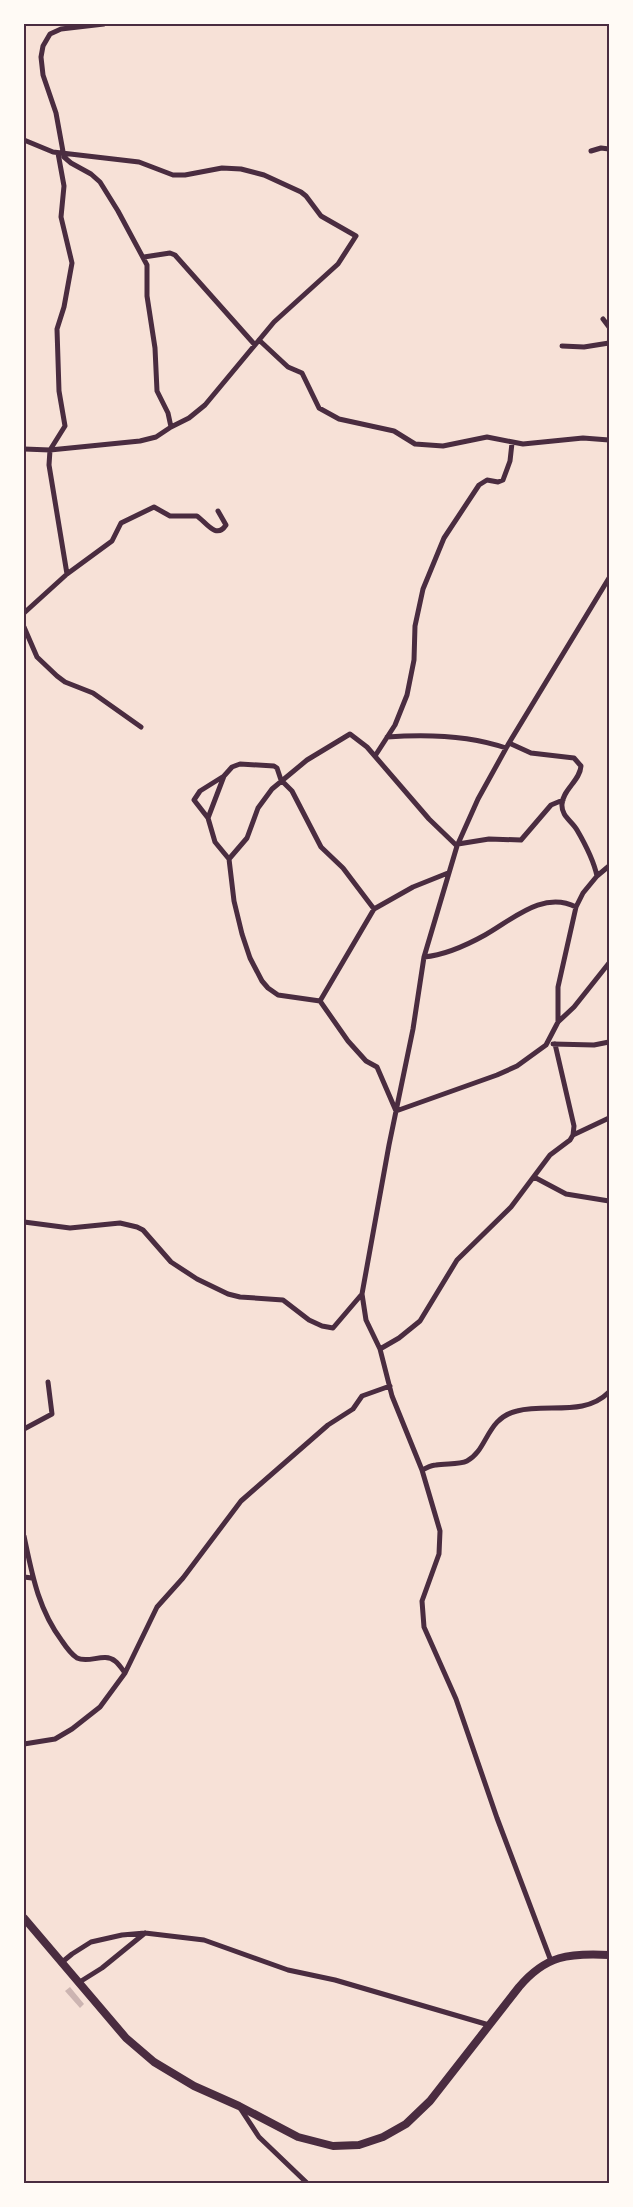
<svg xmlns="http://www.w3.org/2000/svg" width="633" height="2207" viewBox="0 0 633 2207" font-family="Raleway,sans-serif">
<rect width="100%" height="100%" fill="#f7e1d7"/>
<path fill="#ccb4b1" d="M70 1987 84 2004 80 2008 65 1991Z"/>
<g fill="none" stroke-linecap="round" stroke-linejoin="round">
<path stroke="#4a2c40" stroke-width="5" d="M104 24 61 29 50 34 43 46 41 57 43 75 56 113 64 157 71 163 91 174 100 182 118 211 147 265V296L155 348 157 391 168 413 171 427
M24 140 53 152 139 162 173 175H185L222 168 241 169 264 175 301 192 306 196 321 216 356 236 338 264 274 322 205 405 189 418 171 427 156 437 140 441 50 450 24 449
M591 151 601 148 609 149
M58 153 64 186 61 217 72 263 64 307 57 329 59 391 65 426 50 450 49 465 67 574
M144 257 170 253 175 255 255 345
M603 319 609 327
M259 340 288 367 302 373 319 408 339 419 394 431 415 444 443 446 487 437 523 444 583 438 609 440
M562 346 584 347 609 343
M24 613 67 574 112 541 121 523 154 507 170 516H197C206 522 216 540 226 525L218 511
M24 627 37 657 57 676 65 682 93 693 141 727
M387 737C427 734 468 735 506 748
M509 743 531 753 574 758 581 766C580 781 563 789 562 804 561 816 572 821 577 830 584 842 594 862 597 876L583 893 576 907 558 987V1022
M375 756 395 725 407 695 414 660 415 626 423 589 444 538 479 485 487 480 498 482 503 480 510 461 512 443
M224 776 200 791 194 800 208 818 215 842 229 859 234 901 242 934 250 958 262 981 268 988 278 995 320 1001
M208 818 224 776 232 767 240 764 274 766 277 768 281 780 292 791 321 847 343 868 374 909
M458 844 489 839 521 840 551 805 563 800
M229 859 247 838 258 808 272 789 307 760 350 734 367 747 429 819 457 846
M448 873 413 887 374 909 320 1001 348 1041 366 1061 377 1067 396 1111 497 1075 517 1066 546 1045 558 1022 574 1007 609 963
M597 876 609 866
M424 957C446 955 467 945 485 935 512 920 543 890 576 907
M553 1044 594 1045 609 1042
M555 1044 574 1126 573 1135
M534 1177 566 1194 609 1201
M24 1222 70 1228 120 1223 137 1227 143 1230 171 1262 197 1279 228 1294 240 1297 283 1300 309 1320 322 1326 333 1328 362 1294
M380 1349 399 1338 420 1321 457 1260 511 1207 550 1155 570 1140 573 1135 609 1118
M24 1429 52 1414 48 1382
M422 1470C427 1468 431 1465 436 1465 445 1463 459 1465 467 1461 488 1450 486 1418 517 1411 548 1403 584 1417 609 1392
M24 1536C32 1574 38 1609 62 1641 66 1647 71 1654 77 1658 89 1664 104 1652 115 1661 119 1664 122 1669 125 1673
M24 1577 32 1578
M24 1744 55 1739 72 1729 100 1707 125 1673 157 1607 183 1578 241 1501 328 1425 353 1409 362 1396 390 1386
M551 1961 497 1818 456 1699 424 1627 422 1601 439 1554 440 1531 422 1470 392 1396 380 1349 366 1320 362 1294 389 1145 413 1029 424 957 457 846 478 799 509 743 609 578
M61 1963 72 1954 91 1942 122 1935 145 1933 204 1940 288 1970 335 1980 489 2025
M78 1983 102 1968 145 1933
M240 2108 259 2137 307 2183"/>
<path stroke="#4a2c40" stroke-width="8" d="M24 1918 126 2038 154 2062 194 2086 239 2106 298 2137 333 2146 359 2145 383 2137 406 2124 430 2101 519 1987C546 1955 569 1953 609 1955"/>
</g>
<rect width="633" height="2207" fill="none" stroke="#fffaf5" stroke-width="50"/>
<rect x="25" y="25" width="583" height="2157" fill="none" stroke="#4a2c40" stroke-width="2"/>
</svg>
